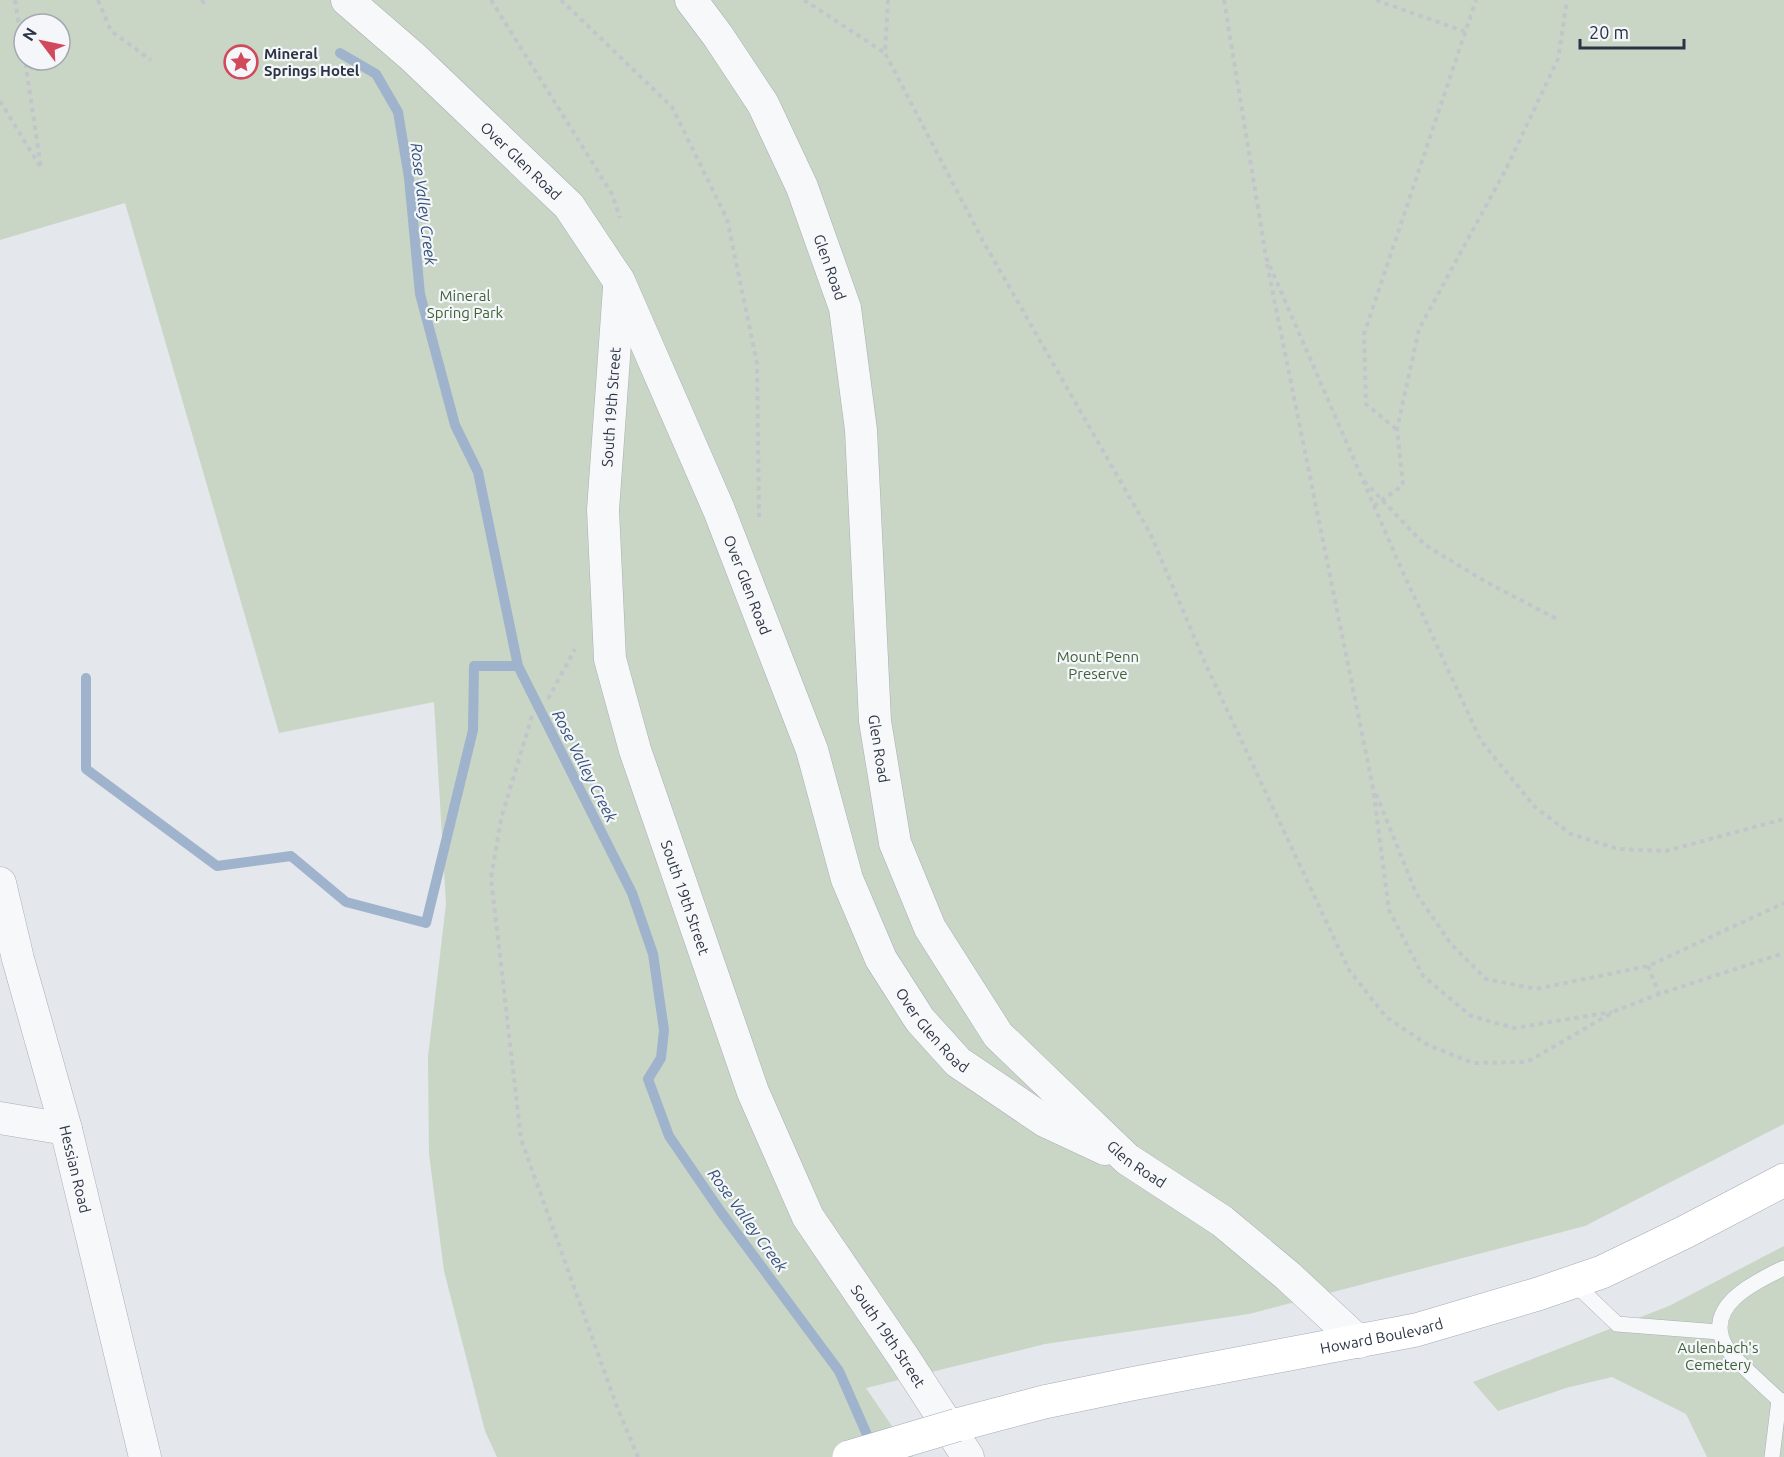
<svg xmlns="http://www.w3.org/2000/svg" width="1784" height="1457" viewBox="0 0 1784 1457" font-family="Ubuntu,sans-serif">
<rect width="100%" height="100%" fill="#e4e7ec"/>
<path fill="#c9d6c5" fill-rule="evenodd" d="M0 0H1784V1124L1585 1226 1249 1314 1045 1344 866 1388 913 1457H497L485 1431 444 1271 429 1154 428 1057 446 904 434 702 279 733 125 203 0 240ZM24 24H60V60H24Z
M1784 1246V1457H1707L1686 1414 1612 1377 1566 1388 1498 1411 1473 1382 1669 1306Z"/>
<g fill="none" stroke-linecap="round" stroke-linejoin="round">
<path stroke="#9fb4cc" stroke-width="10" d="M340 53 376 74 398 112 409 178 420 294 455 425 478 472 518 666 632 893 653 954 664 1030 661 1058 648 1079 669 1136 721 1212 839 1371 872 1446
M86 678V769L217 866 291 856 346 902 426 923 473 730 474 666H518"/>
<defs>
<path id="service" d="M1573 1282 1617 1324 1719 1332
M1779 1400C1766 1387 1735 1361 1726 1347 1702 1307 1754 1282 1784 1268
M1772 1457 1779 1400 1784 1401"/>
<g id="minor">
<path id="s1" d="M347 0 414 58 569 206 619 281 719 510 812 750 847 879 881 959 920 1020 958 1062 1045 1121 1105 1149"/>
<path id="s2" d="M691 0 718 36 763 104 802 187 845 308 861 430 875 721 895 843 930 928 998 1035 1127 1159 1222 1221 1288 1276 1359 1342"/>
<path id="s3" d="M619 288 603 510 610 659 635 750 753 1092 808 1217 904 1358 968 1457"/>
<path id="s4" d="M0 883 18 959 66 1129 145 1457"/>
<path d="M0 1118 66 1129"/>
</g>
<g id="primary">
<path id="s5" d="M957 1425 1044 1402 1131 1384 1416 1330 1538 1294 1602 1272 1685 1232 1784 1180"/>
</g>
</defs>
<use href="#service" stroke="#a9aeb7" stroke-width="16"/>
<use href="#minor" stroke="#a9aeb7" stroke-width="33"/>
<use href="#primary" stroke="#a3abb8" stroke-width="34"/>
<path stroke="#c2c5cb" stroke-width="4" stroke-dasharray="4.5 4.5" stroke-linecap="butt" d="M15 0 24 56
M98 0 111 31 151 60
M201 0 204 2 207 0
M491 0 612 194 620 218
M561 0 672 107 727 219 757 363 759 517
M804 0 885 53
M888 0 885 53 983 241 1150 533 1206 665 1349 970 1386 1017 1428 1045 1473 1063 1527 1062 1615 1011 1659 994 1784 953
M1224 0 1266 257 1401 568 1481 741 1535 807 1571 834 1618 849 1666 851 1784 819
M1376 0 1466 32
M0 101 41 168 25 60
M1267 264 1373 788 1389 910 1423 976 1471 1016 1514 1028 1612 1012
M1396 429 1366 404 1364 334 1476 0
M1364 481 1425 545 1488 583 1559 620
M1374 506 1403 485 1397 429 1419 329 1506 169 1558 59 1567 0
M548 699 575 649
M532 716 501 819 491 878 521 1139 617 1407 638 1457
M1376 794 1416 893 1451 944 1486 979 1536 989 1648 966 1784 903
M1648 966 1659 994"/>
<use href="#service" stroke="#f7f8fa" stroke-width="15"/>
<use href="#minor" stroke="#f7f8fa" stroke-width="32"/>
<use href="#primary" stroke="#fff" stroke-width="33"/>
<defs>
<path id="primary-bridge" d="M849 1457 957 1425"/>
</defs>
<use href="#primary-bridge" stroke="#a3abb8" stroke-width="34" stroke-linecap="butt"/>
<use href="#primary-bridge" stroke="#fff" stroke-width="33"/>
</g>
<defs>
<symbol id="sight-ring" viewBox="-11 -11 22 22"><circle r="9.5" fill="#f4f6f9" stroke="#d1495b" stroke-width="1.5"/><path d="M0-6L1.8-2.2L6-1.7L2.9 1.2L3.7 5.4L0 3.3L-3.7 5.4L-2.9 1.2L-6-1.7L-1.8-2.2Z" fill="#d1495b"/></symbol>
</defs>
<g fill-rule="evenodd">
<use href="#sight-ring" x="222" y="43" width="38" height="38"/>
</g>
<g text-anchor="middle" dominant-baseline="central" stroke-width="4.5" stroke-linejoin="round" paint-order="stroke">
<g font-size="15" font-weight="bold" fill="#2b3445" stroke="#f4f6f9" text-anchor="start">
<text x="264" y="53">Mineral<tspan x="264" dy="17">Springs Hotel</tspan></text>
</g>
<g font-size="15" fill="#2b3445" stroke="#f4f6f9">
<text stroke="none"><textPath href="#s1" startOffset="237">Over Glen Road</textPath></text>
<text stroke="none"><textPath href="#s2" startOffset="303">Glen Road</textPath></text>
<text transform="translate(611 407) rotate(-86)">South 19th Street</text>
<text stroke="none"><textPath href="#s1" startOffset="723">Over Glen Road</textPath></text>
<text stroke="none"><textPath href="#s2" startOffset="789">Glen Road</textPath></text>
<text stroke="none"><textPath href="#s3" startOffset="622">South 19th Street</textPath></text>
<text stroke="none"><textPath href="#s1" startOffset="1209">Over Glen Road</textPath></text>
<text stroke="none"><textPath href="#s2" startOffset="1293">Glen Road</textPath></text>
<text stroke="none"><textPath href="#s4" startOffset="296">Hessian Road</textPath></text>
<text stroke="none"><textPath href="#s5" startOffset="434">Howard Boulevard</textPath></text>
<text stroke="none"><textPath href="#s3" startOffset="1108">South 19th Street</textPath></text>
</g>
<g font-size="15" fill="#3f6138" stroke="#f4f6f9">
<text x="465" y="295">Mineral<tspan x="465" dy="17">Spring Park</tspan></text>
<text x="1098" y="656">Mount Penn<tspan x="1098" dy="17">Preserve</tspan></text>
<text x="1718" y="1347">Aulenbach's<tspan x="1718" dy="17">Cemetery</tspan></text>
</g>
<g font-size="16" font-style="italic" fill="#34527a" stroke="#f4f6f9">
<text transform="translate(424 204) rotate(83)">Rose Valley Creek</text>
<text transform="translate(585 766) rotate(63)">Rose Valley Creek</text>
<text transform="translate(748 1220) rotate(54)">Rose Valley Creek</text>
</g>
</g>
<g transform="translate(42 42) rotate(302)"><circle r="28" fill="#f4f6f9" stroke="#a4a8b1" stroke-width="1.5"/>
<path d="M0-4.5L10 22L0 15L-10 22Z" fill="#d1495b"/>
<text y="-9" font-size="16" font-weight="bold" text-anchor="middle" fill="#2b3445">N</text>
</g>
<path d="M1580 39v9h104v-9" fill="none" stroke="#2b3445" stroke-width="3"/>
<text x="1589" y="39" font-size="18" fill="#2b3445" stroke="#f4f6f9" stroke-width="4.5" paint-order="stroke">20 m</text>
</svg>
